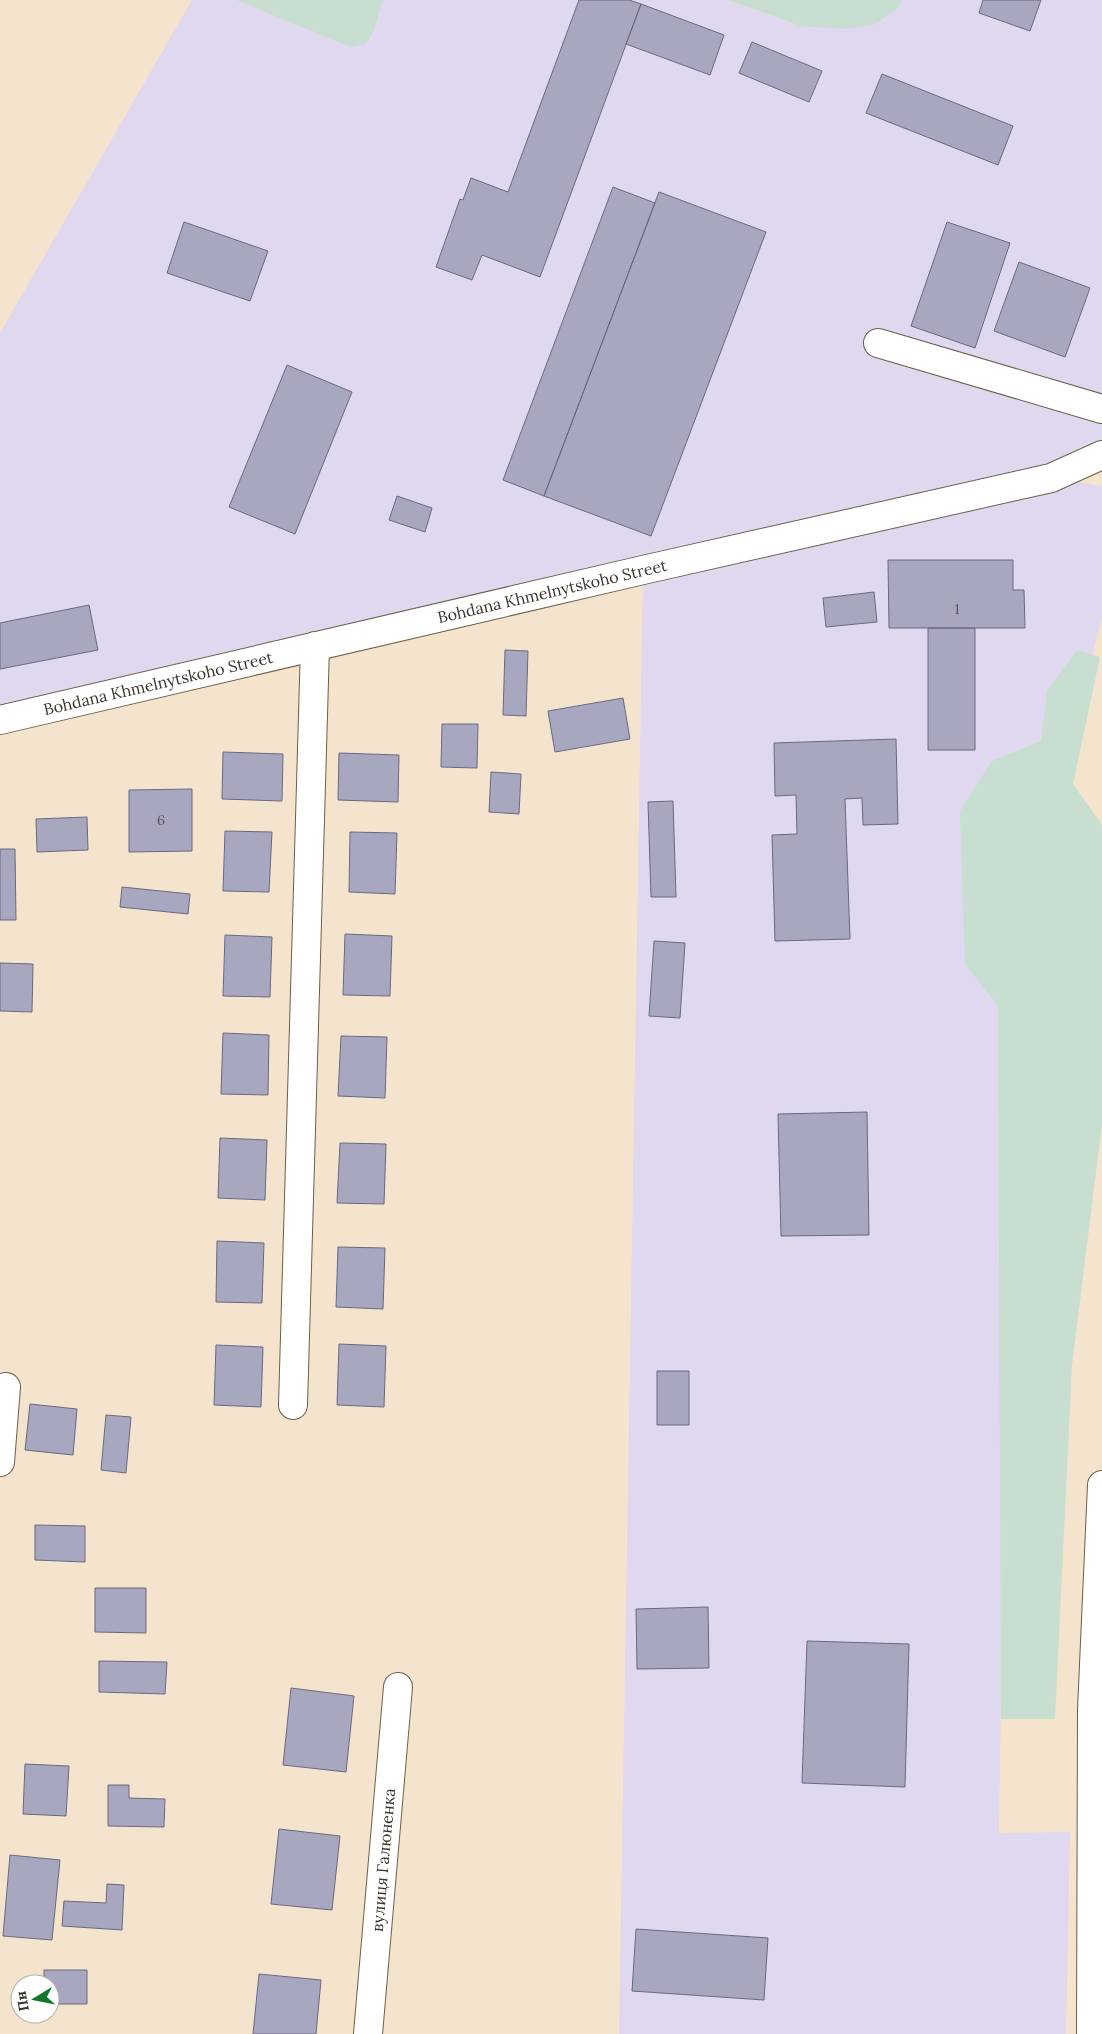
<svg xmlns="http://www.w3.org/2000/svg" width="1102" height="2034" viewBox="0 0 1102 2034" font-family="Lora,serif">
<rect width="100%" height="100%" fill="#f4e4cd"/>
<path fill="#dfd8ee" d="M192 0H236L350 47 374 30 383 0H728L801 26 897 9 902 0H1102V455L1052 478 1102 486V619L1097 635 1067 779 1014 781 999 1833 1070 1832 1066 2034H619L643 570 0 720V333Z"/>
<path fill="#c7ded1" d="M236 0H383L374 30 366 44 350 47Z
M728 0H902L897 9 873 25 846 29 801 26Z
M1077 650 1100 657 1073 784 1102 825V1124L1072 1365 1055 1719H1001L998 1006 965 964 960 811 992 761 1041 741 1047 691Z"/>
<path fill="#a7a7bf" stroke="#6a6980" d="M579 0H629L641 4 540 277 482 255 472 280 436 267 460 199 463 200 471 178 508 192Z
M983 0H1041L1030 31 979 13Z
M641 4 724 35 710 75 626 44Z
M752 42 822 71 809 102 739 73Z
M882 74 1013 126 998 165 866 113Z
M613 187 655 203 544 496 503 480Z
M659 192 766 232 651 536 544 496Z
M184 222 268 251 250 301 167 273Z
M947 222 1010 243 975 348 911 326Z
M1019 262 1090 288 1065 357 994 331Z
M287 365 352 392 295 534 229 507Z
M397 496 432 508 425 532 389 520Z
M888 560H1013V590H1024L1025 628H889Z
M874 592 877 622 826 627 823 598Z
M89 605 98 650 0 669V623Z
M928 628H975V750H928Z
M505 650 528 651 526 716 503 715Z
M623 698 630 739 555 752 548 711Z
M442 724H478L477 768 441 767Z
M896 739 898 824 863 825 862 798 845 799 850 939 775 941 772 835 797 834 796 795 775 796 774 743Z
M223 752 283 754 282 801 222 799Z
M339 753 399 755 398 802 338 800Z
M491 772 521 774 519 814 489 812Z
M192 789V851L129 852V790Z
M673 801 676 897H651L648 802Z
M87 817 88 850 37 852 36 819Z
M225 831 272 832 269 892 223 891Z
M350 832 397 833 395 894 349 892Z
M0 849H15L16 920H0Z
M122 887 190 894 188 914 120 907Z
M345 934 392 936 390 996 343 995Z
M225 935 272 937 270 997 223 996Z
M654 941 685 943 680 1018 649 1016Z
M0 963 33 964 32 1012 0 1011Z
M223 1033 269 1035 268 1095 221 1094Z
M341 1036 387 1037 385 1098 338 1096Z
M867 1112 869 1235 781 1236 778 1114Z
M220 1138 267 1140 265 1200 218 1198Z
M340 1143 386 1144 384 1204 337 1203Z
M217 1241 264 1243 262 1303 216 1302Z
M338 1247 385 1248 383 1309 336 1307Z
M339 1344 386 1346 384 1407 337 1405Z
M216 1345 263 1347 261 1407 214 1405Z
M657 1371H689V1425H657Z
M30 1404 77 1409 73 1455 25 1450Z
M106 1415 131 1417 126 1473 101 1470Z
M35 1525 85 1526V1562L35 1560Z
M95 1588H146V1633L95 1632Z
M708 1607 709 1668 637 1669 636 1609Z
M807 1641 909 1644 905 1787 802 1783Z
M99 1661 167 1662 165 1694 99 1692Z
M291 1688 354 1696 346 1772 283 1765Z
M25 1764 69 1766 66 1816 23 1814Z
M108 1785H129V1798L165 1799 164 1827 108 1826Z
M279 1829 340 1836 332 1910 271 1904Z
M10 1855 60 1860 52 1940 3 1936Z
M107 1884 124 1885 122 1930 62 1926 64 1901 106 1903Z
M636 1929 768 1938 764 2000 632 1991Z
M44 1970H87V2004H50V1984H44Z
M259 1974 321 1980 316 2034H253Z"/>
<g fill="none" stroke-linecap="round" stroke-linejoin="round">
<defs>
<path id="minor" d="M878 343 1102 409
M0 720 643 570 1051 478 1102 455
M293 1405 315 646
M0 1462 6 1387
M368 2034 398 1687"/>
<path id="highway" d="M1091 2034 1092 1710 1102 1485"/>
</defs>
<use href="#minor" stroke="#6d5f4b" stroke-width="30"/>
<use href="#highway" stroke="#6d5f4b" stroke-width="30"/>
<use href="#minor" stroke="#fff" stroke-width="28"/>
<use href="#highway" stroke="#fff" stroke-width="28"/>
</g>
<g text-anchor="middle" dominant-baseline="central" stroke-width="4" stroke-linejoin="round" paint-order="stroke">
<g font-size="14" fill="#575252">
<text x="957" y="609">1</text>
<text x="161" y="820">6</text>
</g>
<g font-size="16" fill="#3c352d" stroke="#fff">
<text transform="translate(552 591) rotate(-13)">Bohdana Khmelnytskoho Street</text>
<text transform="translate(158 683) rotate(-13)">Bohdana Khmelnytskoho Street</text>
<text transform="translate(383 1860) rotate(-85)">вулиця Галюненка</text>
</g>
</g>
<g transform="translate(35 1999) rotate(260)"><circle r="24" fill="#ffffff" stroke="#b1aeab"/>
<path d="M0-4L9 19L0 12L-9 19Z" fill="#107729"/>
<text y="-8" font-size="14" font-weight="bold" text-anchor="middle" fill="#3c352d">Пн</text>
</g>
</svg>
